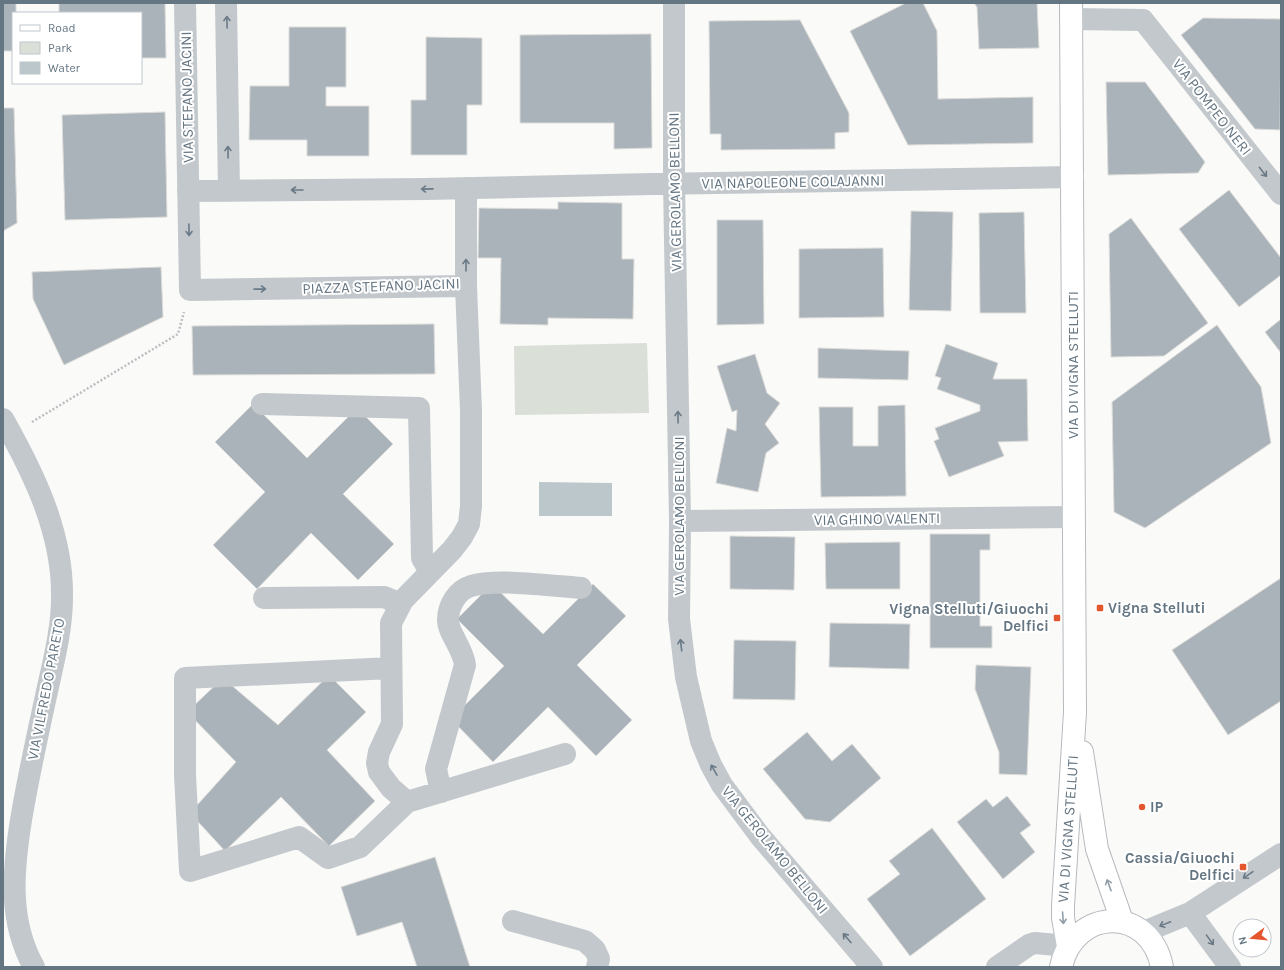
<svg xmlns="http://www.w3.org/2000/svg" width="1284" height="970" viewBox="0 0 1284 970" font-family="Karla,sans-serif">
<rect width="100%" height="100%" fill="#fafaf8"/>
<path fill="#dadfd7" d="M647 343 649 413 515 415 514 346Z"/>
<path fill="#bbc7cb" d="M539 482 612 483V516H539Z"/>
<path fill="#aab3b9" stroke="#dcdcda" d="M3 3H16V13H13V51H3Z
M59 3H165L166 58H141V13H59Z
M906 3H923L937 31 938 99 1033 97V143L908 145 850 31Z
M974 3H1037L1039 48 979 49 977 7Z
M1203 18 1281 19 1280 130 1255 129 1181 35Z
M800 20 849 113V132L835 133V149L721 150V134H710L709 21Z
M289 27H346V87H326V106H369V156H307V140H249L250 86H289Z
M651 34 652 148 614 149V123H520V35Z
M426 37 482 38V105H467V155H411V100H426Z
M1106 82H1145L1205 162 1198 173 1108 175Z
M3 108H14L17 223 3 231Z
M165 112 167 217 65 220 62 115Z
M1229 190 1281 258V275L1239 307 1179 229Z
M558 202 622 203V259H634L633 319 548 318V325L500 324 501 258H478L479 208 558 209Z
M911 211 953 212 951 311 909 310Z
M1024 212 1026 313H980L979 213Z
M1131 218 1208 323 1164 356 1111 357 1109 234Z
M717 220H763L764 324 717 325Z
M883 248 884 317 799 318V249Z
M161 267 163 317 64 365 33 299 32 272Z
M1281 319V353L1265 332Z
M434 324 435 374 193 375 192 326Z
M1217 325 1261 387 1271 443 1145 528 1114 512 1112 402Z
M946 344 998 363 993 379H1027L1028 441 998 442 1004 456 949 477 934 441 939 439 935 428 980 411V405L937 389 941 378 935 376Z
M818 348 909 351 908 380 818 378Z
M755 354 767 393 780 403 765 424 779 443 766 453 758 492 716 483 727 428 736 431 737 410 732 412 717 366Z
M253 404 307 458 357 408 393 444 343 494 394 544 358 580 311 533 257 589 213 545 265 492 215 442Z
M905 405 906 496 821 497 819 407H853V446H878V406Z
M930 534H990V550H980V626H992V648H930Z
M730 536 795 537 794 590 730 589Z
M900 542V589H826L825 543Z
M1281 578V701L1228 735 1172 650Z
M492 584 543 634 593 584 626 616 577 665 632 720 596 756 548 707 493 762 451 719 504 666 457 619Z
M830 623 910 624 909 669 829 667Z
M734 640 796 641 795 700 733 699Z
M976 665 1031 667 1027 775 999 774V752L975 689Z
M329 675 366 712 327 750 375 801 329 846 281 797 225 851 190 813 236 762 187 712 223 678 278 725Z
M807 732 832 761 852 744 881 778 830 822 805 819 763 769Z
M1007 796 1031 825 1020 833 1035 852 1003 879 957 822 986 799 993 807Z
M932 828 986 899 910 956 867 899 900 874 889 861Z
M435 857 470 967H417L402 922 357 936 341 887Z"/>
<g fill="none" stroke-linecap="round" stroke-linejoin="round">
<defs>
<path id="major" d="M1082 752 1097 849 1122 921
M1068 946 1063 918V906L1075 712 1071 3
M1061 967C1074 907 1150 905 1162 967"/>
</defs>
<use href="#major" stroke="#b5babe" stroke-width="24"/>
<path stroke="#bbbfc2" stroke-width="2.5" stroke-dasharray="2 2" stroke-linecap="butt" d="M32 422 178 334 184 312"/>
<path stroke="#c3c8cc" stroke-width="22" d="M185 3 190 290 466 286V188
M226 3 229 191
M674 3V183L680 521 679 619 686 677 701 741 711 765 722 785 760 836 872 967
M1071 19 1143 20
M1143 20 1281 194
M188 191 426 189 652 184 1073 177
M466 286 471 411V506L469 524 462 537 452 550 403 600 391 623 392 724 379 752 377 763 379 772 391 788 407 802 565 754
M262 404 419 408 422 558 430 572
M3 419C34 474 63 533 62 597 62 631 53 663 46 696 37 737 28 778 21 820 13 870 8 921 34 967
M680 521 1074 517
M264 598 384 597 401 604
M391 668 185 678V775L190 871 299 837 328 858 360 847 407 802
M441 792 436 769 465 665C463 648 448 633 448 620 448 606 457 590 471 586 496 578 553 586 581 588
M1190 913 1230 967
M513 921 585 941 595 950 599 959 597 967
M1144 932 1190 913 1281 854
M997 967 1029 945 1035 943 1068 946"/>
<use href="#major" stroke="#fff" stroke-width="22"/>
</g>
<defs><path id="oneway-shaft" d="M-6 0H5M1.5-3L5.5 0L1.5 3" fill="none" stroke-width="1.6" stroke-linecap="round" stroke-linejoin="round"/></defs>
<g stroke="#6a7a87">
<use href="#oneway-shaft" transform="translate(227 22) rotate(-91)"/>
<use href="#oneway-shaft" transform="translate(228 152) rotate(-91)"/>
<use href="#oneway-shaft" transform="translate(1263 172) rotate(52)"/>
<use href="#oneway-shaft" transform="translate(427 189) rotate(179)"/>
<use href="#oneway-shaft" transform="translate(297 190) rotate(180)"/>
<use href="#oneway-shaft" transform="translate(189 230) rotate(89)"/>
<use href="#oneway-shaft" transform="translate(466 265) rotate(-90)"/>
<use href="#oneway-shaft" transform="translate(260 289) rotate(-1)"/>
<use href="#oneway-shaft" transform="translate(678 417) rotate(-91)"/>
<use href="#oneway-shaft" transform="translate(681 645) rotate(-97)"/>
<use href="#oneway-shaft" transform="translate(714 770) rotate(-120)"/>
<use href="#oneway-shaft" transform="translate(1248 875) rotate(146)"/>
<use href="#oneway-shaft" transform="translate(1165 924) rotate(158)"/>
<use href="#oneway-shaft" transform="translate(847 938) rotate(-131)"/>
<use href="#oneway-shaft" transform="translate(1210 940) rotate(54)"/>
</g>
<g stroke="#939fa8">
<use href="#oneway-shaft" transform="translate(1109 885) rotate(-110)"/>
<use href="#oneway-shaft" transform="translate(1063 918) rotate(86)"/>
</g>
<g fill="#e4572e" stroke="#fff" stroke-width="1.5">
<rect x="1096" y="604" width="8" height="8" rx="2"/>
<rect x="1053" y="614" width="8" height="8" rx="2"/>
<circle cx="1142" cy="807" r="4"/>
<rect x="1239" y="863" width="8" height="8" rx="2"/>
</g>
<g text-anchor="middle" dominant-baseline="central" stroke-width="4" stroke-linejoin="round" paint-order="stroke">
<g font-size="15" fill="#657683" stroke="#fff">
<text transform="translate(187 97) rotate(-91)">VIA STEFANO JACINI</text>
<text transform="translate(1212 107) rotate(52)">VIA POMPEO NERI</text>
<text transform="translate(793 182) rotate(-1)">VIA NAPOLEONE COLAJANNI</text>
<text transform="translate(675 192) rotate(-91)">VIA GEROLAMO BELLONI</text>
<text transform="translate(381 286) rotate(-2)">PIAZZA STEFANO JACINI</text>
<text transform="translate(1073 365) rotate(-90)">VIA DI VIGNA STELLUTI</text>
<text transform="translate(679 516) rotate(-90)">VIA GEROLAMO BELLONI</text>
<text transform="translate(877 519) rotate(-1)">VIA GHINO VALENTI</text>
<text transform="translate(46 689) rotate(-79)">VIA VILFREDO PARETO</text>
<text transform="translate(1068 829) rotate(-86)">VIA DI VIGNA STELLUTI</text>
<text transform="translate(775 850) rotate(51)">VIA GEROLAMO BELLONI</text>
</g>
<g font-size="15" font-weight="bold" fill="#657683" stroke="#fff" text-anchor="start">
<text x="1108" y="608">Vigna Stelluti</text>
<text x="1049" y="609" text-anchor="end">Vigna Stelluti/Giuochi<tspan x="1049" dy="17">Delfici</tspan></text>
<text x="1150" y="807">IP</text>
<text x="1235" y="858" text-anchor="end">Cassia/Giuochi<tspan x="1235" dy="17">Delfici</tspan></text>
</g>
</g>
<rect width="1284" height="970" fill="none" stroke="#657683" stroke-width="8"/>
<rect x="12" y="12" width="130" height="72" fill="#ffffff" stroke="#c1c8cd"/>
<rect x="20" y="25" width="20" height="6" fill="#ffffff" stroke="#c1c8cd"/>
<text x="48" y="32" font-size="12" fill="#657683">Road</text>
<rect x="20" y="42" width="20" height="12" fill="#dadfd7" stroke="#c1c8cd"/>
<text x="48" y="52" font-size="12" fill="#657683">Park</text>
<rect x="20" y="62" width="20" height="12" fill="#bbc7cb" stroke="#c1c8cd"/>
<text x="48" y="72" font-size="12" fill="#657683">Water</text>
<g transform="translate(1252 938) rotate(254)"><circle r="19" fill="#ffffff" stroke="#c1c8cd"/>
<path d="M0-3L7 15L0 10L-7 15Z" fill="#e4572e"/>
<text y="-6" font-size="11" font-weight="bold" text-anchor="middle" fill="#657683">N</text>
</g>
</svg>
